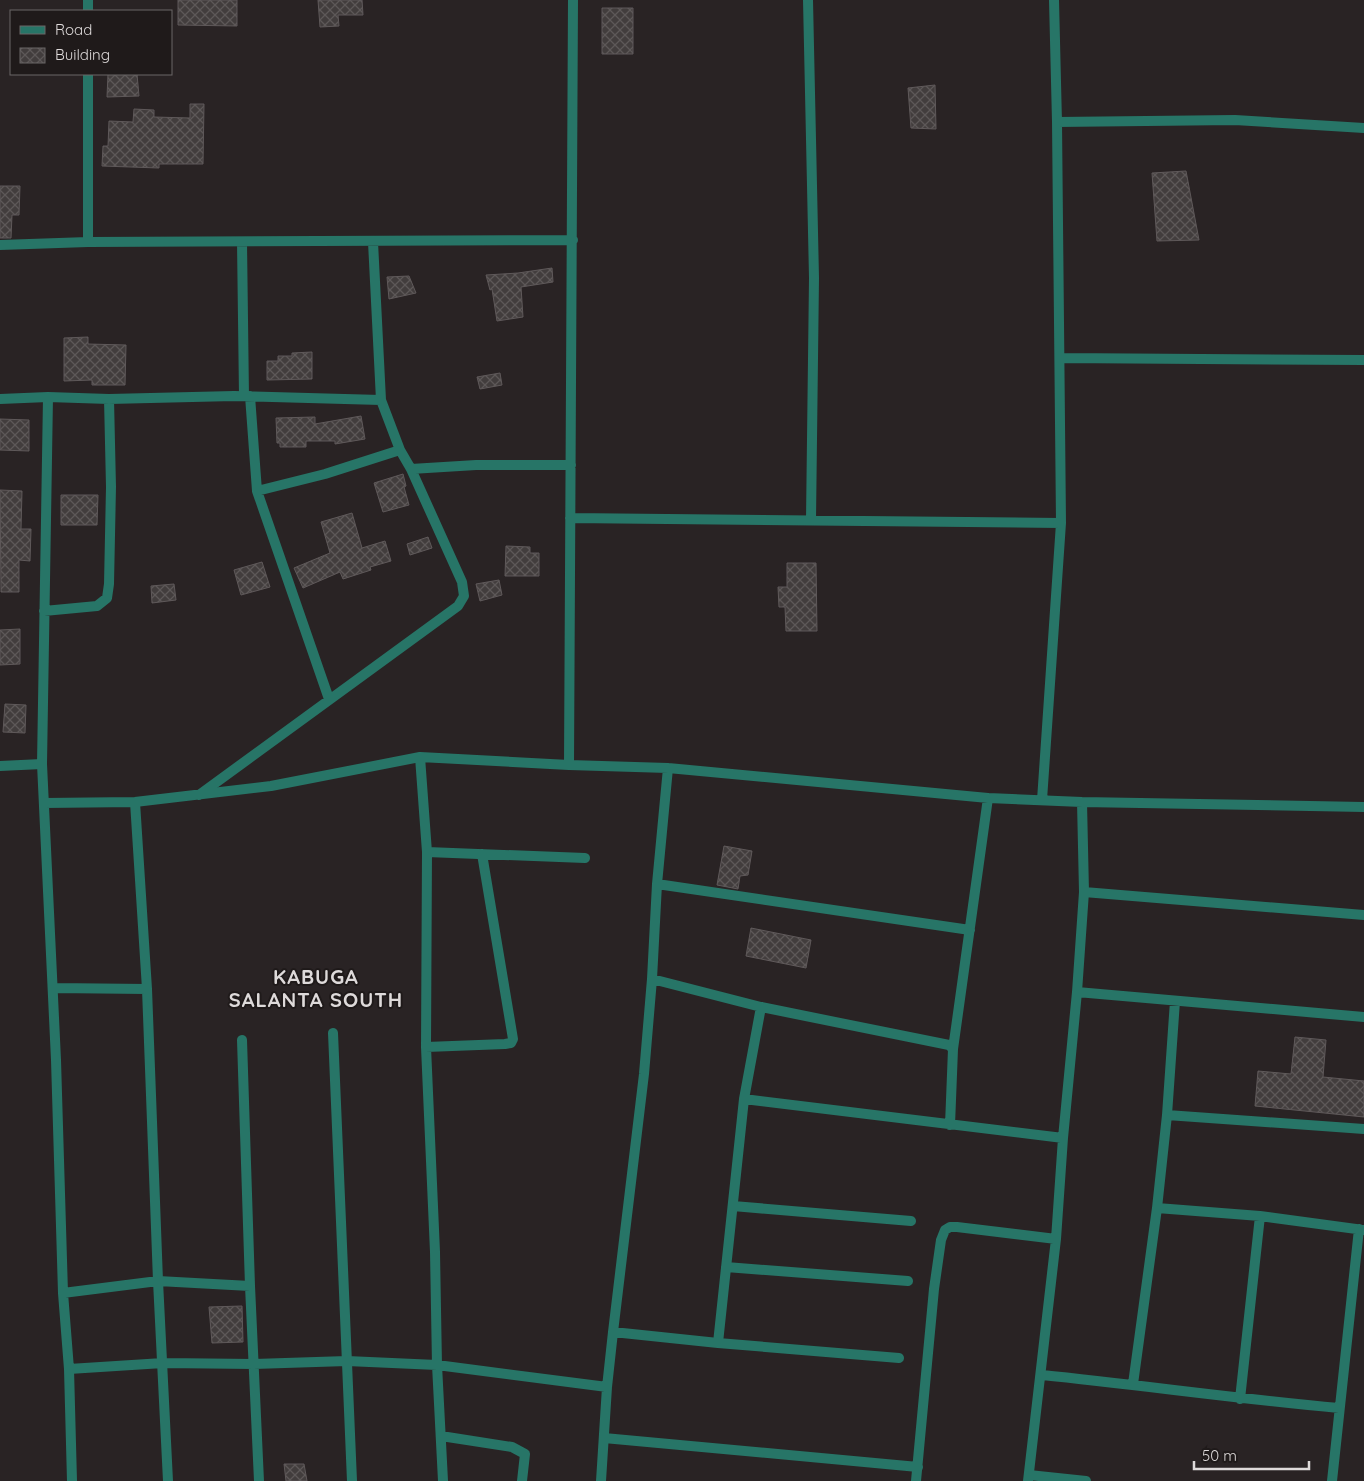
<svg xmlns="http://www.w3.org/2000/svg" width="1364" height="1481" viewBox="0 0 1364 1481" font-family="Quicksand,sans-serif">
<defs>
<pattern id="building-cross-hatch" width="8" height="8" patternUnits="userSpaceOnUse" patternTransform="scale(1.25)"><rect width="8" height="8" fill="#423d3d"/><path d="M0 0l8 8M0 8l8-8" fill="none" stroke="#5d5858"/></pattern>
</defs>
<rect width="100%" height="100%" fill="#292324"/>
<path fill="url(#building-cross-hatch)" stroke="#5f595a" d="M178 0H237V26L178 25Z
M318 0H362L363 15H338L339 26 320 27Z
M602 8H633V54H602Z
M108 74H137L139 96 107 97Z
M935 85 936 129 911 128 908 88Z
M190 104H204L203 164H159V168L102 166 103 146H108L109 121 133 122 134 109 154 110V117L190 118Z
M1186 171 1199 240 1157 241 1152 173Z
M0 186H20L19 215H12L11 238H0Z
M552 268 553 282 521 287 523 317 497 321 492 289 490 290 486 275 518 273Z
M409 276 416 293 389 299 387 277Z
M88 337V344L126 345 125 385H92V380L64 381V338Z
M312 352V379L267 380V361H278V356H292V353Z
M500 373 502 385 480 389 477 377Z
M361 416 365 439 335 444V441H306V447H280V443H277L276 418 315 417V424Z
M0 419 29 420V451L0 450Z
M403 474 406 486 404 487 409 505 383 512 374 483Z
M0 490 22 491 21 529H31L30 561 19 560V592H1Z
M61 495H98L97 525H61Z
M352 513 362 548 385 541 391 561 370 567 371 570 343 579 340 572 303 588 294 568 330 553 321 522Z
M428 537 432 548 410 555 407 544Z
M506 546 530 547V553H539V576H505Z
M262 562 270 587 241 595 234 570Z
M787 563H816L817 631H786L785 607H779L778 587H787Z
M499 580 502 595 480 601 476 584Z
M174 584 176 600 152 603 151 586Z
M20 629V664L0 665V630Z
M5 704 26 705 25 733 3 732Z
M724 846 752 851 748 875 740 876 738 889 717 885Z
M751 928 811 940 806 968 746 956Z
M1295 1037 1326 1040 1323 1077 1364 1081V1117L1255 1106 1258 1071 1291 1074Z
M242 1306 243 1342 212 1343 209 1307Z
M284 1464H304L307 1481H286Z"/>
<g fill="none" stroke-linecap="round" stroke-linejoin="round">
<path stroke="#277567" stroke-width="10" d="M808 0 814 278 811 520
M88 11V0
M1057 122 1235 120 1364 128
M88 242V74
M242 242 244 396
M0 245 88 242 573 240
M1060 358 1364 360
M250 396 257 491 329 699
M48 397 42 764 56 1060 63 1293 69 1369 72 1481
M0 399 48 397 109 399 234 396 381 400
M411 469 476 465H571
M257 491 325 474 400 450
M570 518 1061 523
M44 611 97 606 107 598 109 584 111 487 109 399
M420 757 427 852 426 1047 435 1252 437 1365 443 1481
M569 765 573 0
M0 766 42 764
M199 795 458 606 464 596 462 582 411 469 400 450 381 400 373 242
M1042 800 1061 523 1057 122 1054 0
M135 802 147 989 158 1281 168 1481
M44 803 135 802 271 786 420 757 569 765 668 768 988 798 1082 802 1364 807
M427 852 585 858
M657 884 970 930
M1084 892 1364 915
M652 979 761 1007 949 1045 953 1049
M53 988 147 989
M1077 992 1364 1017
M333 1033 352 1481
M242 1040 250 1286 259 1481
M426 1047 505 1044 511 1043 513 1039 482 854
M744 1099 1063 1138
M1167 1115 1364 1129
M950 1125 953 1049 988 798
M733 1206 911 1221
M1157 1208 1260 1216 1364 1230
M726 1267 908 1281
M63 1293 158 1281 250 1286
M613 1332 718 1343 899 1358
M718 1343 744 1099 761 1007
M69 1369 163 1363 254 1364 347 1361 437 1365 607 1387
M1042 1375C1141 1385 1240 1399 1339 1408
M1133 1384 1157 1208 1167 1115 1175 1001
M1240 1399 1260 1216
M441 1436 512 1447 525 1454 522 1481
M604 1438 918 1467
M1029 1475 1086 1481
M601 1481 607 1387 613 1332 644 1074 652 979 657 884 668 768
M916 1481 934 1289 941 1240 945 1230 950 1227H957L1056 1239
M1028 1481 1056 1239 1063 1138 1077 992 1084 892 1082 802
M1332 1481 1359 1229"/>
</g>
<g text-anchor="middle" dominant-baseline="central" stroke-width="4" stroke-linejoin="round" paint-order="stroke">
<g font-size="20" font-weight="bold" letter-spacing="1" fill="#dedada" stroke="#1f1a1a">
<text x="316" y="976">KABUGA<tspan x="316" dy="23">SALANTA SOUTH</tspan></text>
</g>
</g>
<rect x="10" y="10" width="162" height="65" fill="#1f1a1a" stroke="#6b6767"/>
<rect x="20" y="26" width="25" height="8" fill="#277567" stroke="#6b6767"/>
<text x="55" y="35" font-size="15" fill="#dedada">Road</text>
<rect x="20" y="48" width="25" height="15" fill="url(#building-cross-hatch)" stroke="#6b6767"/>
<text x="55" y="60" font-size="15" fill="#dedada">Building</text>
<path d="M1194 1461v8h115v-8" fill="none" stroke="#dedada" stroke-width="2.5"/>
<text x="1202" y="1461" font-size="15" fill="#dedada" stroke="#1f1a1a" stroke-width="4" paint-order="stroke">50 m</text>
</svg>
